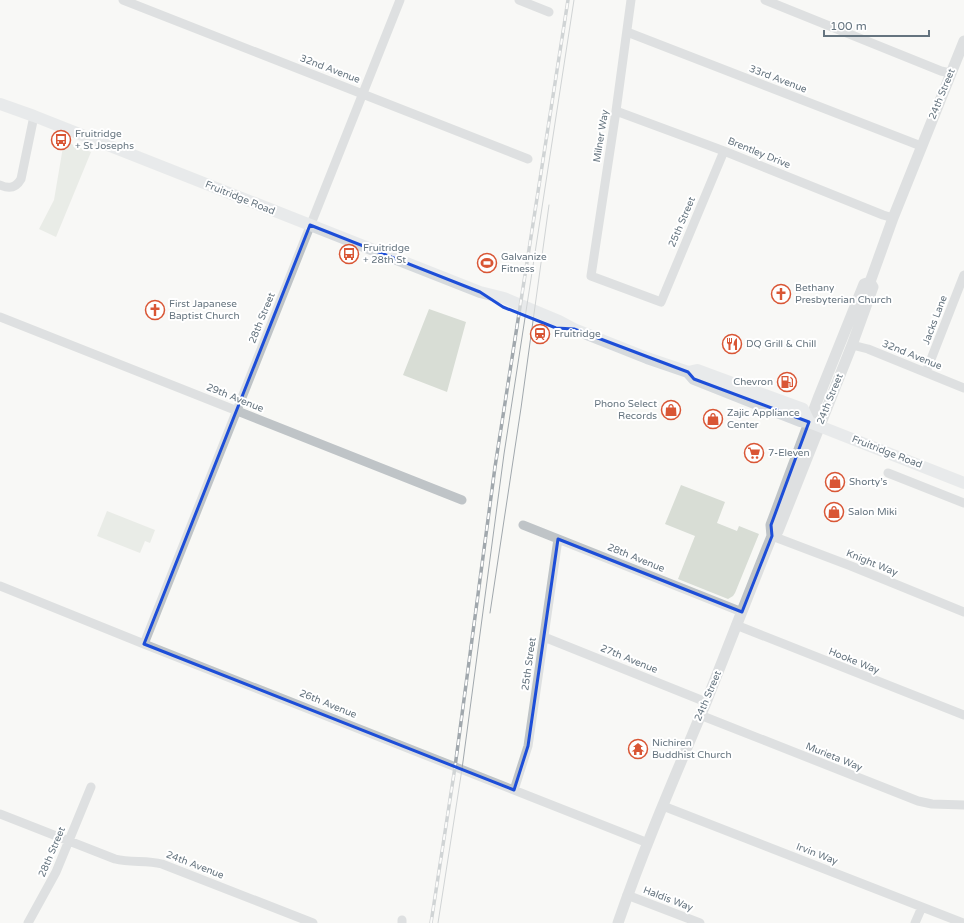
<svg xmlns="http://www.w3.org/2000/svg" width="964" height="923" viewBox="0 0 964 923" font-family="'Varela Round',sans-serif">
<rect width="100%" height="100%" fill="#f8f8f5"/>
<path fill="#d8ddd5" d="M64 141 91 152 56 237 39 229 54 200Z
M429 309 466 322 447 392 403 375Z
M681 485 725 502 717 523 737 531 739 526 759 534 735 593 733 596 728 599 678 579 695 536 665 524Z
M107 511 155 530 150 543 145 541 140 553 97 536Z"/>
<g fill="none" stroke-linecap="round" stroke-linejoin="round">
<path stroke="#bfc4c7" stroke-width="9" d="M123 0 528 159
M519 0 549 12
M631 0 616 111 591 276 661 302 724 151
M765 0 941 71 950 73
M627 32 921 146
M616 111 724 151 883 215 893 218
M0 185C9 189 16 188 21 179L34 116
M0 317 462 500
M852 345 868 349 964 388
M926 372 964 275
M888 473 964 503
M523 525 742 612
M772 536 851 566 964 612
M0 586 144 644 648 843
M736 625 964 715
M544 637 706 702
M144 644 400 0
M700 715 918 801 932 804 964 805
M514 790 528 746 558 539
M663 806 963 923
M0 814 115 859C131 863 146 860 162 864L313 923
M627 895 700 923
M28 923 56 872 91 787
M402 923V920
M915 923 922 907"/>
<path stroke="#bfc4c7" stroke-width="11" d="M772 536 778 531 852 345 873 287 870 282 893 218 964 41
M618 923C644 847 676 774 707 700 729 645 750 590 772 536L771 525 819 396 864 284 870 282"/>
<path stroke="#d6dadd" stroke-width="12" d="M0 104 34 116 480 292 504 298 559 321 574 329 647 358 688 372 694 379 800 421 809 422 964 483
M688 372 697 370 803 409 809 422"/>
<path stroke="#a1a8ad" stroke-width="1" d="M490 613 521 408 549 205
M438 923 462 769 504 454 574 0"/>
<defs>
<path id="rail" d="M431 923 455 767 495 467 568 0"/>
</defs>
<use href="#rail" stroke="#a1a8ad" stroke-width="3.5"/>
<use href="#rail" stroke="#fff" stroke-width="2" stroke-dasharray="6" stroke-linecap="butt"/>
</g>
<path d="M0 0H964V923H0ZM310 225 480 292 503 307 556 328 574 329 688 372 694 379 809 422 771 525 772 536 742 612 558 539 528 746 514 790 144 644Z" fill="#f8f8f5" fill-opacity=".55" fill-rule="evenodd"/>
<path fill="none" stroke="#1d4ed8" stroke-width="3" stroke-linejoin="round" d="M310 225 480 292 503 307 556 328 574 329 688 372 694 379 809 422 771 525 772 536 742 612 558 539 528 746 514 790 144 644Z"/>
<defs>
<symbol id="bus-ring" viewBox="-11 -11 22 22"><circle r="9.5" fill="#fff" stroke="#d95635" stroke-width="1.5"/><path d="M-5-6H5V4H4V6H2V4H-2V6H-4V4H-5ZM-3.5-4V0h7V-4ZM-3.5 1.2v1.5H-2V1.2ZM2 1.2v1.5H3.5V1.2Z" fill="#d95635"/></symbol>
<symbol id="stadium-ring" viewBox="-11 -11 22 22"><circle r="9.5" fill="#fff" stroke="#d95635" stroke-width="1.5"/><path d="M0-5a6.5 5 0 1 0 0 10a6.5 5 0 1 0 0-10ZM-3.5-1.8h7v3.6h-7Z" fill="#d95635"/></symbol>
<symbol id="church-ring" viewBox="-11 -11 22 22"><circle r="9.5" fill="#fff" stroke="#d95635" stroke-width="1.5"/><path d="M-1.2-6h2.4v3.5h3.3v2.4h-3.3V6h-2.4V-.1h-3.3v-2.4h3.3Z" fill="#d95635"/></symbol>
<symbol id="station-ring" viewBox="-11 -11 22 22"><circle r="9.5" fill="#fff" stroke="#d95635" stroke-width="1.5"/><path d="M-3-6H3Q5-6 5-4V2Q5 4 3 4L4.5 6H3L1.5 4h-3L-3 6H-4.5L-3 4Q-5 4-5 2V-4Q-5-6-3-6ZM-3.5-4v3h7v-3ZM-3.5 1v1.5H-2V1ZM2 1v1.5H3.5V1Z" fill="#d95635"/></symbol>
<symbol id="restaurant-ring" viewBox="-11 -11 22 22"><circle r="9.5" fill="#fff" stroke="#d95635" stroke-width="1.5"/><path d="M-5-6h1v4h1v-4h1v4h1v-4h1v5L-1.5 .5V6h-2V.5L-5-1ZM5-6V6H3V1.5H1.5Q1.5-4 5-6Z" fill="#d95635"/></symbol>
<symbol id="fuel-ring" viewBox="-11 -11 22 22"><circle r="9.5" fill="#fff" stroke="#d95635" stroke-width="1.5"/><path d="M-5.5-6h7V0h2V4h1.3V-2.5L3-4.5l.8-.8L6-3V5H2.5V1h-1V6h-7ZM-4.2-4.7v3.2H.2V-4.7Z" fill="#d95635"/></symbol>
<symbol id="shop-ring" viewBox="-11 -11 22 22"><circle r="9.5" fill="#fff" stroke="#d95635" stroke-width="1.5"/><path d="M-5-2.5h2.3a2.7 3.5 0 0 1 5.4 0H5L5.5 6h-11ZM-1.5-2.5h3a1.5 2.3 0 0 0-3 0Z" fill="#d95635"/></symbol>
<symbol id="supermarket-ring" viewBox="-11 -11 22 22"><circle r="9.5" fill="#fff" stroke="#d95635" stroke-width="1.5"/><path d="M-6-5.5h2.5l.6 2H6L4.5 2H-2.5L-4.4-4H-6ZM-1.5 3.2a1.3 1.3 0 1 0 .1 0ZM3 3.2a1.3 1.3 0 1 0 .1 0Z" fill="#d95635"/></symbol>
<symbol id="temple-ring" viewBox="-11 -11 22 22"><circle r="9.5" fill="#fff" stroke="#d95635" stroke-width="1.5"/><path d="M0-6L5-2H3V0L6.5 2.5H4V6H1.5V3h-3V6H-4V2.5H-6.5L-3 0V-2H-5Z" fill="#d95635"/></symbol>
</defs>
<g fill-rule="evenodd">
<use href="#bus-ring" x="50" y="129" width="22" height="22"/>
<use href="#bus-ring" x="338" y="243" width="22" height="22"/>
<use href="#stadium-ring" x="476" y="252" width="22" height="22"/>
<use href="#church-ring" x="770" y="283" width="22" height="22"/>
<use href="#church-ring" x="144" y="299" width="22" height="22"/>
<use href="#station-ring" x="529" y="323" width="22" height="22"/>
<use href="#restaurant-ring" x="721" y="333" width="22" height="22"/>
<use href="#fuel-ring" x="776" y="371" width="22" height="22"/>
<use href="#shop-ring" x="660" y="399" width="22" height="22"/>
<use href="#shop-ring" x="702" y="408" width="22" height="22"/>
<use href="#supermarket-ring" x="743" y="442" width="22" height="22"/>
<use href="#shop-ring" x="824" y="471" width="22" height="22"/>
<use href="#shop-ring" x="823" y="501" width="22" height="22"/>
<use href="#temple-ring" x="627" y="738" width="22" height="22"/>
</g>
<g text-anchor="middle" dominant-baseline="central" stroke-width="4" stroke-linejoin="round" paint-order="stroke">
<g font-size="10" fill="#65747f" stroke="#fff">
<text transform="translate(330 69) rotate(21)">32nd Avenue</text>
<text transform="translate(778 79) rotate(21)">33rd Avenue</text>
<text transform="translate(942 94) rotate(-68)">24th Street</text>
<text transform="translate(601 136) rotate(-81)">Milner Way</text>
<text transform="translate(759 153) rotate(22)">Brentley Drive</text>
<text transform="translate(240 198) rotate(22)">Fruitridge Road</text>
<text transform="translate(682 222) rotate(-67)">25th Street</text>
<text transform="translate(262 318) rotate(-68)">28th Street</text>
<text transform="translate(935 320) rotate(-69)">Jacks Lane</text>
<text transform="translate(912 355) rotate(22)">32nd Avenue</text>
<text transform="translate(235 398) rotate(22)">29th Avenue</text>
<text transform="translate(830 399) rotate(-68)">24th Street</text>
<text transform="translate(887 452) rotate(21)">Fruitridge Road</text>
<text transform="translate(636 558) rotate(22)">28th Avenue</text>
<text transform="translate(872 563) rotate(22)">Knight Way</text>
<text transform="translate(629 659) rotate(22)">27th Avenue</text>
<text transform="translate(854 661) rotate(22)">Hooke Way</text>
<text transform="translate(529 664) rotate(-82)">25th Street</text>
<text transform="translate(708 696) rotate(-67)">24th Street</text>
<text transform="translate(328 704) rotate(22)">26th Avenue</text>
<text transform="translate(834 757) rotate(22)">Murieta Way</text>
<text transform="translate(52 852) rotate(-67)">28th Street</text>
<text transform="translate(817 854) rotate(21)">Irvin Way</text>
<text transform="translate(195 865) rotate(21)">24th Avenue</text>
<text transform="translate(668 899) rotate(21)">Haldis Way</text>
</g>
<g font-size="10" fill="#65747f" stroke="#fff" text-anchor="start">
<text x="75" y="134">Fruitridge<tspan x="75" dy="12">+ St Josephs</tspan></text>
<text x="363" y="248">Fruitridge<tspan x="363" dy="12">+ 28th St</tspan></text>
<text x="501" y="257">Galvanize<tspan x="501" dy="12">Fitness</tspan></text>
<text x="795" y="288">Bethany<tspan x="795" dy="12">Presbyterian Church</tspan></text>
<text x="169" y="304">First Japanese<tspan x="169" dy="12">Baptist Church</tspan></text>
<text x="554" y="334">Fruitridge</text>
<text x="746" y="344">DQ Grill &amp; Chill</text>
<text x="773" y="382" text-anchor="end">Chevron</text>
<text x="657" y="404" text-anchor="end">Phono Select<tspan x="657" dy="12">Records</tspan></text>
<text x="727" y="413">Zajic Appliance<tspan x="727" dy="12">Center</tspan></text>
<text x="768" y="453">7-Eleven</text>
<text x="849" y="482">Shorty’s</text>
<text x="848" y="512">Salon Miki</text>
<text x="652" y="743">Nichiren<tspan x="652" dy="12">Buddhist Church</tspan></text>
</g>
</g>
<path d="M824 30v6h105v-6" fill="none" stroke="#65747f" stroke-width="2"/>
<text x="830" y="30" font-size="12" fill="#65747f" stroke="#ffffff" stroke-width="3" paint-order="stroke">100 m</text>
</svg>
